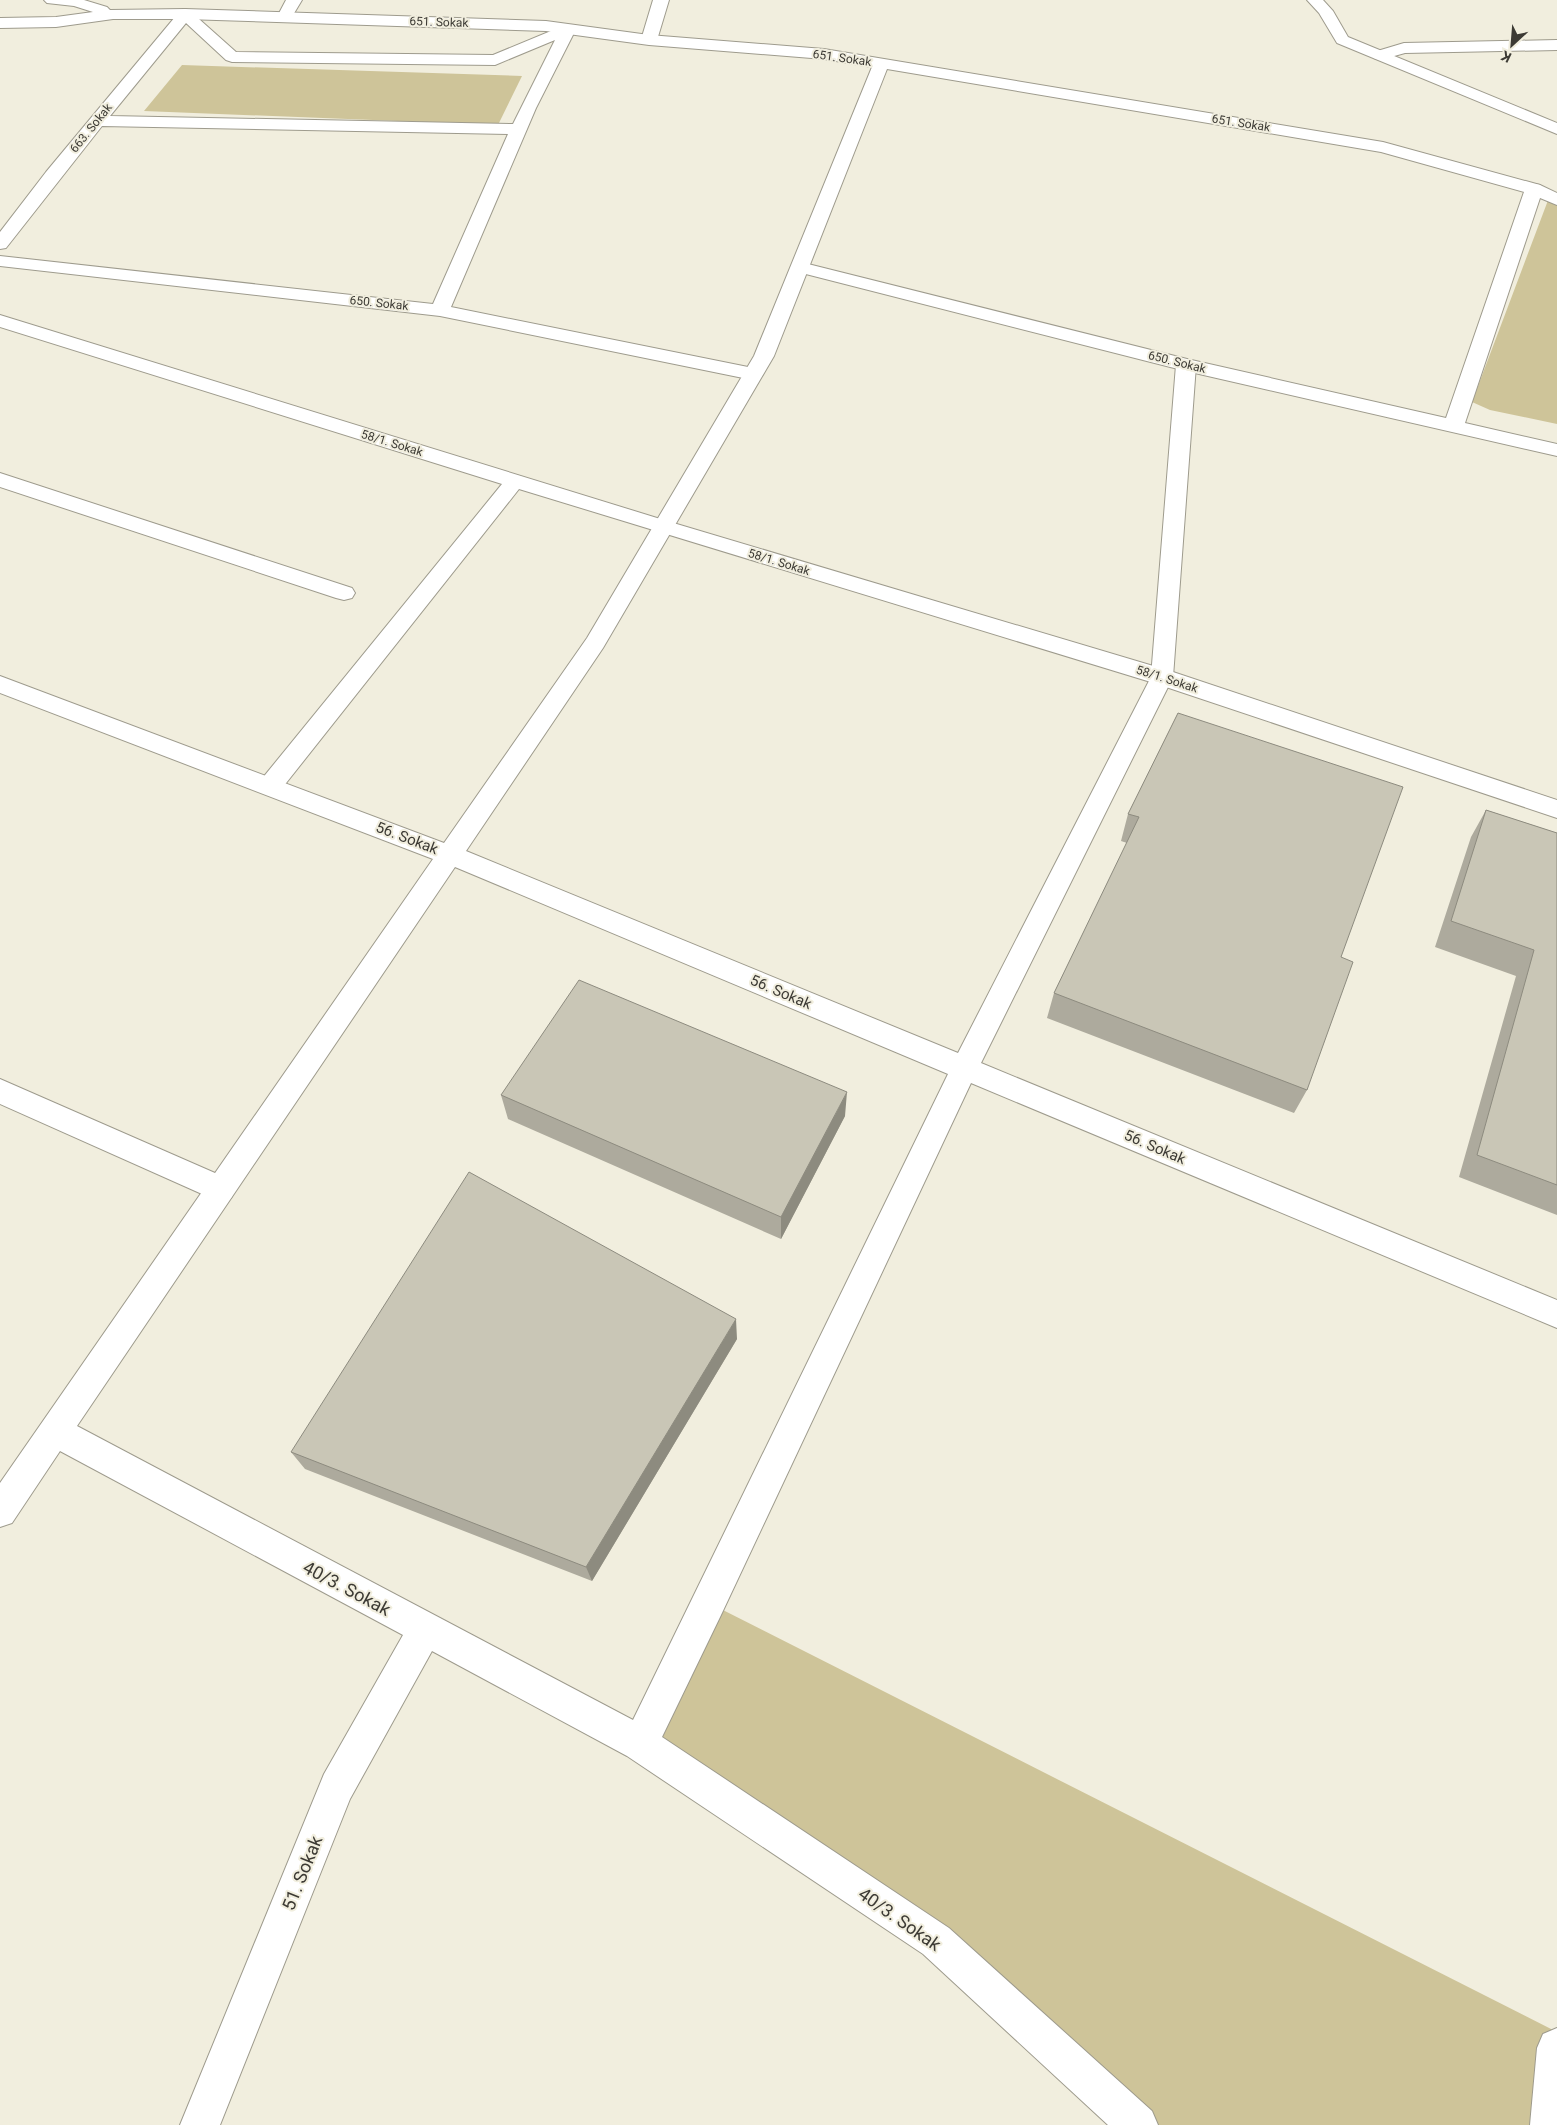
<svg xmlns="http://www.w3.org/2000/svg" width="1557" height="2125" viewBox="0 0 1557 2125" font-family="Roboto,sans-serif">
<rect width="100%" height="100%" fill="#f1eede"/>
<path fill="#cec499" d="M182 65 522 76 498 125 144 111Z
M1550 195 1557 201V424L1490 410 1472 402Z
M709 1603 1557 2032V2125H1138L936 1941 640 1744Z"/>
<g fill="none" stroke-linecap="round" stroke-linejoin="round">
<defs>
<path id="lane" d="M1557 40V50L1405 53 1380 60 1374 58 1372 55 1374 52 1404 43Z"/>
<path id="street" d="M286 0H302L290 20H280L277 17Z
M653 0H669L657 40 654 43H644L641 40Z
M1307 0H1323L1333 11 1348 37 1557 123V134L1337 43 1319 13Z
M185 9 190 11 236 52 493 55 563 26H573L576 29 536 108 451 307 753 368 760 370 763 374 760 378 753 380 440 316 0 266V256L433 304 508 134 102 126 6 248 0 249V232L46 172 180 11ZM186 23 226 60 232 62 495 65 555 40 513 124 110 116Z
M1534 184 1540 185 1543 189 1465 423 1557 444V456L1186 371 794 271 791 267 794 263 800 262 1187 359 1446 418 1525 189 1528 185Z
M0 315 670 522 1170 671 1557 800V818L1154 683 519 489 279 792 270 795 261 792 258 786 261 780 502 484 0 327Z
M0 473 352 588 355 593 352 598 344 600 336 598 0 487Z
M0 1079 231 1180 235 1189 231 1198 221 1202 211 1198 0 1104Z"/>
<path id="secondary" d="M44 0H84L107 7 110 10 185 9 546 21 649 35 824 49 1383 142 1540 185 1557 193V205L1528 193 1381 152 887 69 774 356 603 648 466 851 958 1053 1151 677 1176 365 1179 361 1186 359 1193 361 1196 365 1173 677 981 1063 1557 1300V1328L971 1083 721 1615 662 1737 949 1928 1152 2111 1158 2125H1108L923 1954 627 1756 432 1651 350 1799 220 2125H180L324 1774 403 1635 60 1451 12 1523 0 1527V1483L433 859 0 693V676L444 843 587 638 754 356 872 67 824 59 649 45 546 31 185 19H113L56 27 0 28V18L56 17 93 12 74 6 47 3ZM455 867 948 1074 633 1720 77 1426Z
M1557 2028V2125H1530L1537 2048 1543 2034Z"/>
</defs>
<use href="#lane" stroke="#9e9b8d" stroke-width="2"/>
<use href="#street" stroke="#9e9b8d" stroke-width="2"/>
<use href="#secondary" stroke="#9e9b8d" stroke-width="2"/>
<use href="#lane" fill="#fff" fill-rule="evenodd"/>
<use href="#street" fill="#fff" fill-rule="evenodd"/>
<use href="#secondary" fill="#fff" fill-rule="evenodd"/>
</g>
<path fill="#adaa9d" d="M1178 713 1341 957 1307 1090 1294 1113 1047 1018 1054 993 1127 843 1121 841 1128 814Z
M1486 810 1557 833V1215L1459 1177 1516 976 1435 947 1471 837Z
M501 1095 845 1116 781 1239 508 1119Z
M737 1339 592 1581 305 1469 291 1452Z"/>
<path fill="#8d8b7f" d="M847 1092 845 1116 781 1239V1217Z
M736 1319 737 1339 592 1581 586 1567Z"/>
<path fill="#c9c6b6" stroke="#8d8b7f" d="M1178 713 1403 787 1341 957 1353 962 1307 1090 1054 993 1139 817 1128 814Z
M1486 810 1557 833V1185L1477 1155 1534 950 1451 921Z
M579 980 847 1092 781 1217 501 1095Z
M469 1172 736 1319 586 1567 291 1452Z"/>
<g text-anchor="middle" dominant-baseline="central" stroke-width="4" stroke-linejoin="round" paint-order="stroke">
<g font-size="12" fill="#3c3a34" stroke="#f1eede">
<text transform="translate(439 22) rotate(2)">651. Sokak</text>
<text transform="translate(842 58) rotate(8)">651. Sokak</text>
<text transform="translate(1241 123) rotate(9)">651. Sokak</text>
<text transform="translate(91 128) rotate(-51)">663. Sokak</text>
<text transform="translate(379 303) rotate(6)">650. Sokak</text>
<text transform="translate(1177 362) rotate(14)">650. Sokak</text>
<text transform="translate(392 443) rotate(17)">58/1. Sokak</text>
<text transform="translate(779 562) rotate(17)">58/1. Sokak</text>
<text transform="translate(1167 679) rotate(18)">58/1. Sokak</text>
</g>
<g font-size="15" fill="#3c3a34" stroke="#f1eede">
<text transform="translate(407 838) rotate(21)">56. Sokak</text>
<text transform="translate(781 992) rotate(23)">56. Sokak</text>
<text transform="translate(1155 1147) rotate(23)">56. Sokak</text>
</g>
<g font-size="18" fill="#3c3a34" stroke="#f1eede">
<text transform="translate(347 1588) rotate(28)">40/3. Sokak</text>
<text transform="translate(302 1873) rotate(-68)">51. Sokak</text>
<text transform="translate(900 1919) rotate(35)">40/3. Sokak</text>
</g>
</g>
<g transform="translate(1512 45) rotate(206)" stroke="#f1eede" stroke-width="4" paint-order="stroke">
<path d="M0-4L9 19L0 12L-9 19Z" fill="#3c3a34"/>
<text y="-8" font-size="14" font-weight="bold" text-anchor="middle" fill="#3c3a34">K</text>
</g>
</svg>
